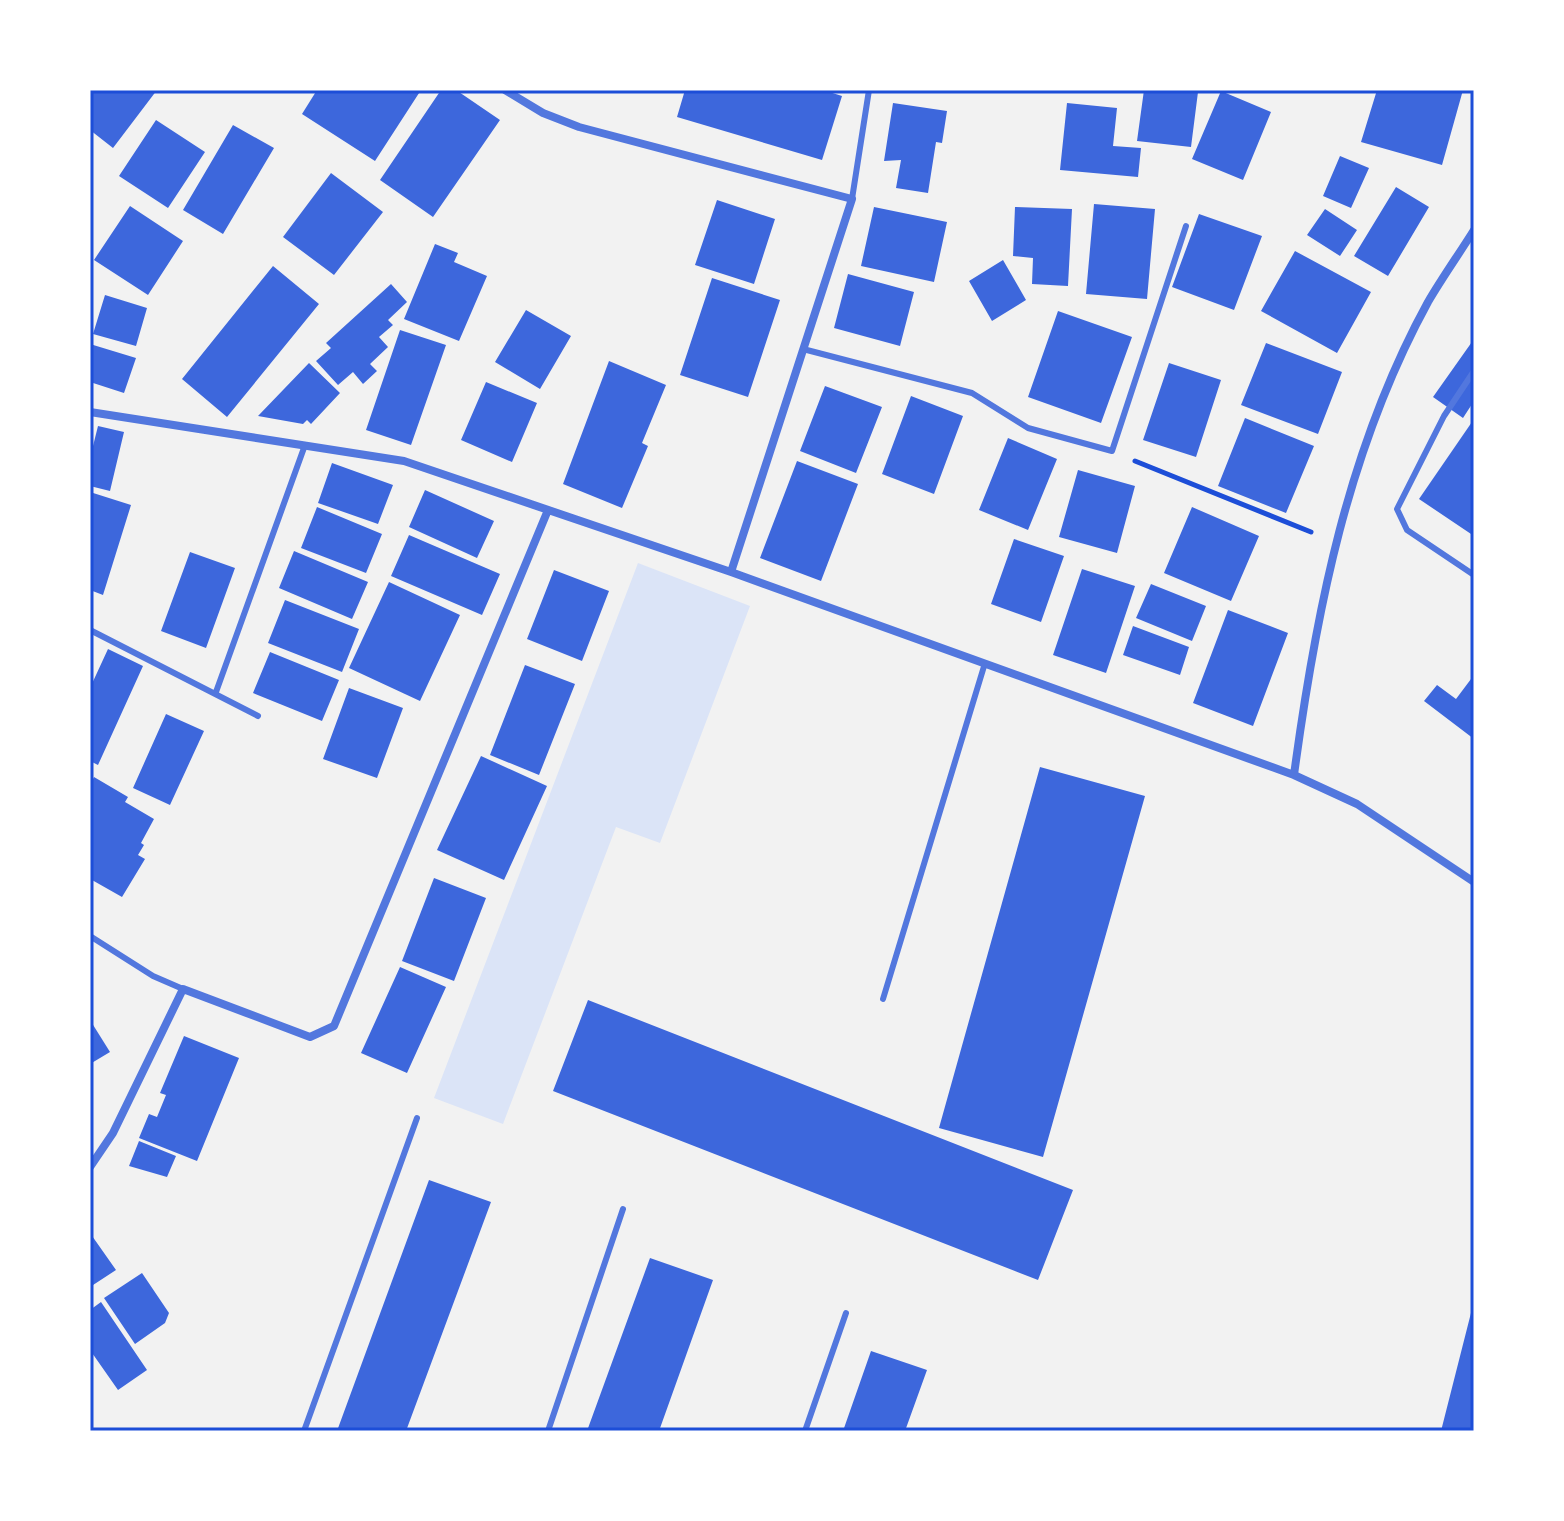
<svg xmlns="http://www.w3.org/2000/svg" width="1564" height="1521" viewBox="0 0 1564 1521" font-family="Commissioner,sans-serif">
<rect width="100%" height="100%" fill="#f2f2f2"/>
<path fill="#dbe4f7" d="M638 563 750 606 660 843 616 827 503 1124 434 1098Z"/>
<path fill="#3d67dc" d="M90 90H157L113 148 90 130Z
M317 90H421L375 161 302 114Z
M441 90H456L500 120 433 217 380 180Z
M685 90H823L842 96 822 160 677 117Z
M1144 90 1198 92 1191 147 1137 141Z
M1377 90H1463L1442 165 1361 142Z
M1221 91 1271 112 1243 180 1192 159Z
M893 103 947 111 942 143 936 142 928 193 896 188 901 160 884 161Z
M1067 103 1117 108 1113 146 1141 148 1138 177 1060 170Z
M156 120 205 152 168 208 119 176Z
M233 125 274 148 223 234 183 210Z
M1340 156 1369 168 1351 208 1323 196Z
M331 173 383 212 334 275 283 237Z
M1396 187 1429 207 1388 276 1354 256Z
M717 200 775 219 754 284 695 265Z
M1094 204 1155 209 1147 299 1086 294Z
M130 206 183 241 148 295 94 260Z
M874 207 947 222 934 282 861 266Z
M1015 207 1072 209 1068 286 1032 284 1033 258 1013 256Z
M1325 209 1357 230 1340 256 1307 235Z
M1199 214 1262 236 1234 310 1172 287Z
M435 244 458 253 454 262 487 276 459 341 404 319Z
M1295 251 1371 292 1337 353 1261 311Z
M1003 260 1026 300 992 321 969 281Z
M273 266 319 304 227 417 182 379Z
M848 274 914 292 900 346 834 328Z
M712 278 780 300 748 397 680 375Z
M391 284 407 302 388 320 393 325 379 337 388 347 370 364 377 371 363 384 353 372 338 385 316 361 331 348 326 343Z
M105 295 147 308 136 346 93 334Z
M526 310 571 336 540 389 495 362Z
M1058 311 1132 337 1101 423 1028 397Z
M400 330 446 345 411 445 366 430Z
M1474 339V401L1463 418 1433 397Z
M1266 343 1342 372 1318 434 1241 405Z
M90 344 136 358 124 393 90 382Z
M609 361 666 385 642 443 648 446 622 508 563 484Z
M309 363 340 393 311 424 307 420 303 424 258 416Z
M1169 363 1221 380 1196 457 1143 440Z
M486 382 537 403 512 462 461 440Z
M825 386 882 407 856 473 800 451Z
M911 396 963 416 934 494 882 474Z
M1245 418 1314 446 1286 513 1218 486Z
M1474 419V536L1419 499Z
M98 426 124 432 110 491 90 486V458Z
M1008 438 1057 459 1028 530 979 510Z
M797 461 858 484 821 581 760 558Z
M332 463 393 485 378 524 318 503Z
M1078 470 1135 486 1117 553 1059 537Z
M425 490 494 521 477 558 409 527Z
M90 492 131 505 103 595 90 590Z
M317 507 382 534 366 573 301 548Z
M1192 507 1259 536 1231 601 1164 573Z
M409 535 500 574 482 615 391 576Z
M1014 539 1064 556 1041 622 991 604Z
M294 551 368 582 352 619 279 588Z
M190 552 235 568 206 648 161 631Z
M1082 569 1135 586 1106 673 1053 655Z
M554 570 609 591 582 661 527 639Z
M389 582 460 615 420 701 349 668Z
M1151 584 1206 606 1192 641 1136 618Z
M285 600 359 629 342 672 268 643Z
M1228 610 1288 633 1253 726 1193 703Z
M1133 626 1189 647 1180 675 1123 655Z
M108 649 143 666 98 765 90 761V688Z
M270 652 339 680 322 721 253 693Z
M525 665 575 684 539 775 490 755Z
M1474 675V739L1424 701 1437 685 1456 699Z
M349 688 403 708 377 778 323 759Z
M166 714 204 731 170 805 133 788Z
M481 756 547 786 504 880 437 850Z
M1040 767 1145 796 1043 1157 939 1128Z
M94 777 128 797 125 802 154 819 141 843 144 845 138 855 145 859 122 897 92 880 90 883V785Z
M434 878 486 898 454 981 402 961Z
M400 967 446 987 407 1073 361 1053Z
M588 1000 1073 1190 1038 1280 553 1091Z
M90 1020 110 1052 90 1064Z
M184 1036 239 1058 197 1161 139 1138 149 1114 157 1117 166 1095 160 1093Z
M139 1141 176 1156 167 1177 129 1166Z
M429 1180 491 1202 406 1431H337Z
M90 1233 116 1270 90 1287Z
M650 1258 713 1280 659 1431H587Z
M142 1273 169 1313 165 1323 135 1344 104 1298Z
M101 1302 147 1370 118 1390 90 1350V1310Z
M1473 1305 1474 1431H1441Z
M871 1351 927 1370 905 1431H843Z"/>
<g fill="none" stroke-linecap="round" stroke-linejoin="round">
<path stroke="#1d4ed8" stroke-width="5" d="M1135 461 1311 532"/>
<path stroke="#5277de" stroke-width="6" d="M852 199 869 90
M803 349 972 393 1028 428 1112 451 1186 226
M1474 371 1444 416 1397 509 1407 530 1474 575
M90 630 258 716
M216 692 305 445
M90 936 153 976 183 989
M883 999 985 663
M304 1431 417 1118
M548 1431 623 1209
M805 1431 846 1313"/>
<path stroke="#5277de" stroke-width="8" d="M505 90 543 113 579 127 852 199 731 572
M90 412 404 461 731 572 1294 775 1357 804 1474 882
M1294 775C1316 611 1348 448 1428 302 1442 278 1459 254 1474 230
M90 1167 113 1133 183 989 310 1037 334 1026 548 510"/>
</g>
<rect width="1564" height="1521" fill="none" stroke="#ffffff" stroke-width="184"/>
<rect x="92" y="92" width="1380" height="1337" fill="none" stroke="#1d4ed8" stroke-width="3"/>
</svg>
